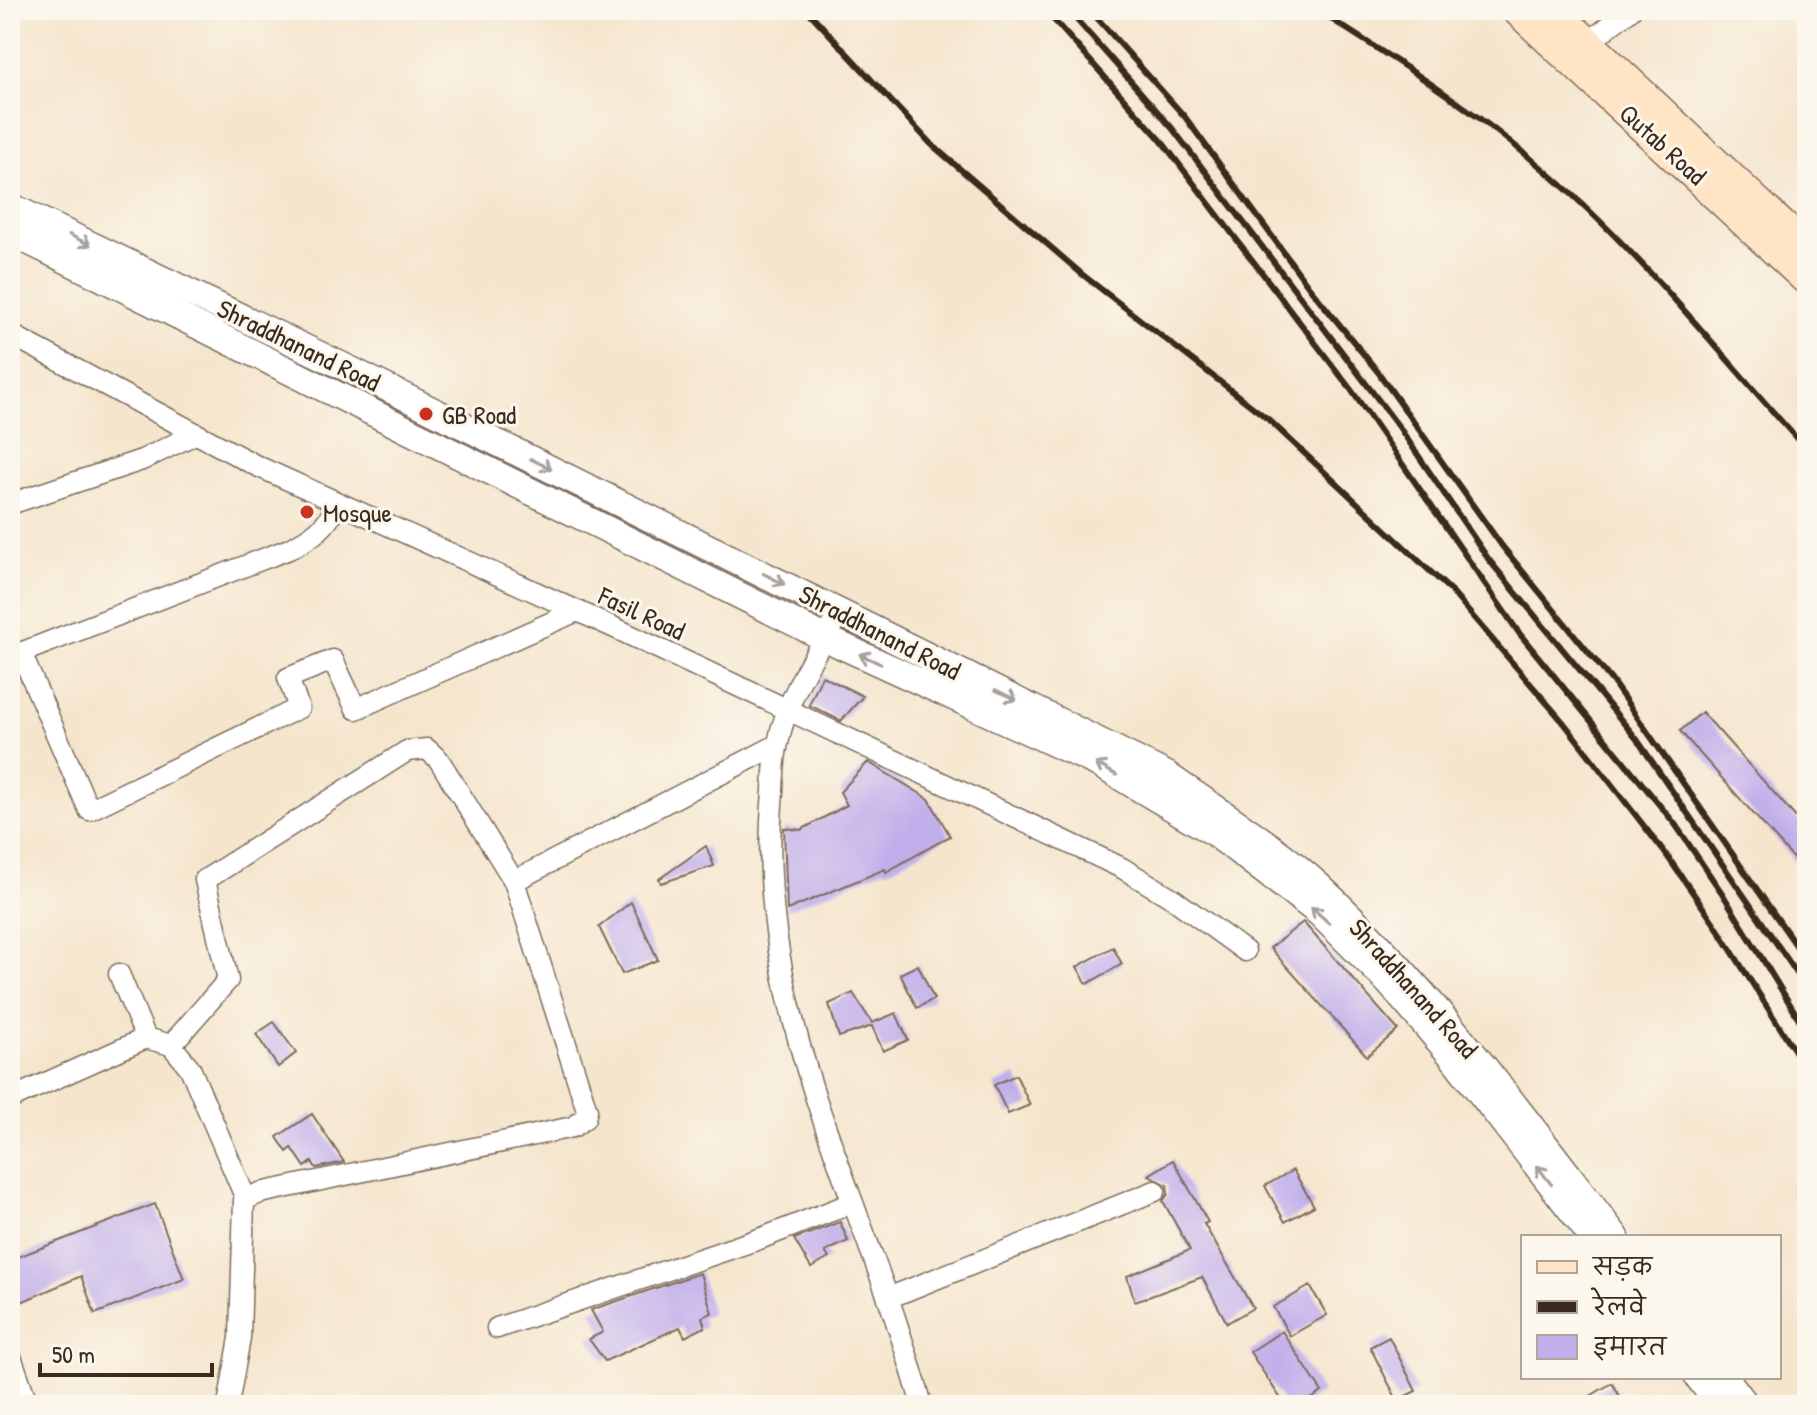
<svg xmlns="http://www.w3.org/2000/svg" width="1817" height="1415" viewBox="0 0 1817 1415" font-family="'Patrick Hand','Playpen Sans Deva',sans-serif">
<rect width="100%" height="100%" fill="#fbf7ec"/>
<filter id="ink" filterUnits="userSpaceOnUse"><feTurbulence type="fractalNoise" baseFrequency=".0125" numOctaves="2"/><feDisplacementMap in="SourceGraphic" scale="16" xChannelSelector="R" yChannelSelector="G"/><feConvolveMatrix kernelMatrix="1 2 1 2 8 2 1 2 1" color-interpolation-filters="sRGB"/></filter>
<filter id="wash" filterUnits="userSpaceOnUse"><feTurbulence type="fractalNoise" baseFrequency=".006" numOctaves="4" result="noise"/><feDisplacementMap in="SourceGraphic" scale="32" xChannelSelector="R" yChannelSelector="G"/><feGaussianBlur stdDeviation="1.8" result="paint"/><feColorMatrix in="noise" values="0 0 0 0 0 0 0 0 0 0 0 0 0 0 0 0 0 1.4 0 .05"/><feComposite in="paint" operator="in"/></filter>
<g filter="url(#wash)">
<rect width="100%" height="100%" fill="#f5e5cd"/>
<g id="blocks">
<path fill="#c1afeb" d="M822 676 863 696 841 721 809 705Z
M1702 712 1807 830V874L1680 731Z
M868 762 929 799 950 836 886 872 885 869 787 910 784 828 801 830 847 805 840 792Z
M706 846 714 866 661 883 659 879Z
M631 902 658 960 622 974 599 927Z
M1303 922 1398 1030 1367 1056 1270 948Z
M1113 947 1122 964 1087 984 1077 967Z
M918 965 934 999 917 1008 900 974Z
M853 993 872 1023 896 1013 908 1040 883 1051 872 1026 839 1037 829 1004Z
M274 1022 296 1053 278 1067 256 1034Z
M1016 1075 1030 1105 1008 1114 994 1085Z
M312 1114 344 1162 316 1168 312 1162 305 1167 292 1148 287 1152 277 1137Z
M1173 1160 1208 1222 1204 1224 1253 1308 1227 1323 1202 1277 1135 1302 1127 1276 1190 1250 1163 1201 1168 1194 1167 1185 1149 1175Z
M1293 1170 1314 1206 1285 1222 1265 1186Z
M155 1204 184 1279 95 1314 81 1276 10 1307V1260Z
M840 1222 848 1241 825 1252 829 1258 811 1268 794 1239Z
M700 1273 712 1313 702 1317 705 1327 685 1337 680 1327 605 1361 589 1339 603 1332 591 1310Z
M1310 1286 1327 1315 1290 1336 1273 1307Z
M1282 1331 1322 1392 1302 1405H1285L1250 1352Z
M1389 1337 1416 1391 1397 1400 1370 1347Z
M1612 1383 1625 1405H1575Z"/>
</g>
</g>
<g filter="url(#ink)">
<use href="#blocks" fill-opacity="0" stroke="#7c6b5b" stroke-width="2"/>
<g fill="none" stroke-linecap="round" stroke-linejoin="round">
<defs>
<path id="minor" d="M1580 49 1630 10
M10 334 255 465 615 628 1122 868 1172 898 1245 951
M10 504 142 460 193 435
M840 612C816 652 787 697 778 743 773 763 774 784 772 804 758 979 829 1134 887 1295 900 1331 911 1368 922 1405
M21 653 89 810 299 708 288 678 333 660 356 709 577 611
M10 657 289 549C313 537 327 527 338 503
M514 881 777 745
M119 974 146 1038
M171 1045 228 980 205 880 407 751 427 749 439 760 514 881 587 1110 585 1118 573 1127 260 1193 244 1200 240 1338 228 1405
M10 1099 146 1038 171 1045 190 1068 246 1199
M888 1298 1155 1191
M497 1328 762 1238 852 1203
M10 1354 28 1405"/>
<path id="tertiary" d="M10 206 353 371 1167 775C1218 811 1273 844 1319 886 1432 991 1522 1115 1616 1237
M10 232 825 638 1097 763 1213 832 1319 913 1389 983 1451 1055 1592 1237
M1698 1377 1719 1405
M1725 1377 1746 1405"/>
<path id="secondary" d="M1517 10 1807 280
M1553 10 1807 249"/>
</defs>
<use href="#minor" stroke="#7c6b5b" stroke-width="23"/>
<use href="#tertiary" stroke="#7c6b5b" stroke-width="29"/>
<use href="#secondary" stroke="#7c6b5b" stroke-width="33"/>
<use href="#minor" stroke="#fff" stroke-width="20"/>
<use href="#tertiary" stroke="#fff" stroke-width="26"/>
<use href="#secondary" stroke="#ffe4c6" stroke-width="30"/>
<path stroke="#3b2a1e" stroke-width="6" d="M807 10 931 144 1083 275 1268 419 1450 590 1564 723 1665 853 1716 926 1807 1070
M1045 10 1160 139 1352 391 1519 633 1675 824 1722 893 1807 1032
M1068 10 1172 128 1399 427 1489 560 1636 738 1807 988
M1090 10 1185 117 1309 287 1378 372 1502 546 1612 681 1807 961
M1317 10C1392 58 1468 105 1536 163 1634 244 1721 355 1807 450"/>
</g>
<defs><path id="oneway-shaft" d="M-6 0H5M1.5-3L5.5 0L1.5 3" fill="none" stroke-width="1.6" stroke-linecap="round" stroke-linejoin="round" transform="scale(2)"/></defs>
<g stroke="#a79f9a">
<use href="#oneway-shaft" transform="translate(80 240) rotate(26)"/>
<use href="#oneway-shaft" transform="translate(541 464) rotate(26)"/>
<use href="#oneway-shaft" transform="translate(774 579) rotate(27)"/>
<use href="#oneway-shaft" transform="translate(870 659) rotate(-155)"/>
<use href="#oneway-shaft" transform="translate(1006 695) rotate(26)"/>
<use href="#oneway-shaft" transform="translate(1106 769) rotate(-150)"/>
<use href="#oneway-shaft" transform="translate(1320 915) rotate(-138)"/>
<use href="#oneway-shaft" transform="translate(1544 1175) rotate(-128)"/>
</g>
</g>
<g fill="#c8321e" stroke="#fbf7ec" stroke-width="3">
<circle cx="426" cy="414" r="8"/>
<circle cx="307" cy="512" r="8"/>
</g>
<g text-anchor="middle" dominant-baseline="central" stroke-width="6" stroke-linejoin="round" paint-order="stroke">
<g font-size="26" fill="#3b2a1e" stroke="#fbf7ec">
<text transform="translate(1663 144) rotate(42)">Qutab Road</text>
<text transform="translate(299 345) rotate(26)">Shraddhanand Road</text>
<text transform="translate(642 613) rotate(25)">Fasil Road</text>
<text transform="translate(880 632) rotate(27)">Shraddhanand Road</text>
<text transform="translate(1414 988) rotate(48)">Shraddhanand Road</text>
</g>
<g font-size="26" fill="#3b2a1e" stroke="#fbf7ec" text-anchor="start">
<text x="442" y="414">GB Road</text>
<text x="323" y="512">Mosque</text>
</g>
</g>
<rect width="1817" height="1415" fill="none" stroke="#fbf7ec" stroke-width="40"/>
<rect x="1521" y="1235" width="260" height="144" fill="#fbf7ec" stroke="#aea59a" stroke-width="2"/>
<rect x="1537" y="1261" width="40" height="12" fill="#ffe4c6" stroke="#aea59a" stroke-width="2"/>
<text x="1593" y="1275" font-size="24" fill="#3b2a1e">सड़क</text>
<rect x="1537" y="1301" width="40" height="12" fill="#3b2a1e" stroke="#aea59a" stroke-width="2"/>
<text x="1593" y="1315" font-size="24" fill="#3b2a1e">रेलवे</text>
<rect x="1537" y="1335" width="40" height="24" fill="#c1afeb" stroke="#aea59a" stroke-width="2"/>
<text x="1593" y="1355" font-size="24" fill="#3b2a1e">इमारत</text>
<path d="M40 1363v12h172v-12" fill="none" stroke="#3b2a1e" stroke-width="4"/>
<text x="52" y="1363" font-size="24" fill="#3b2a1e" stroke="#fbf7ec" stroke-width="6" paint-order="stroke">50 m</text>
</svg>
